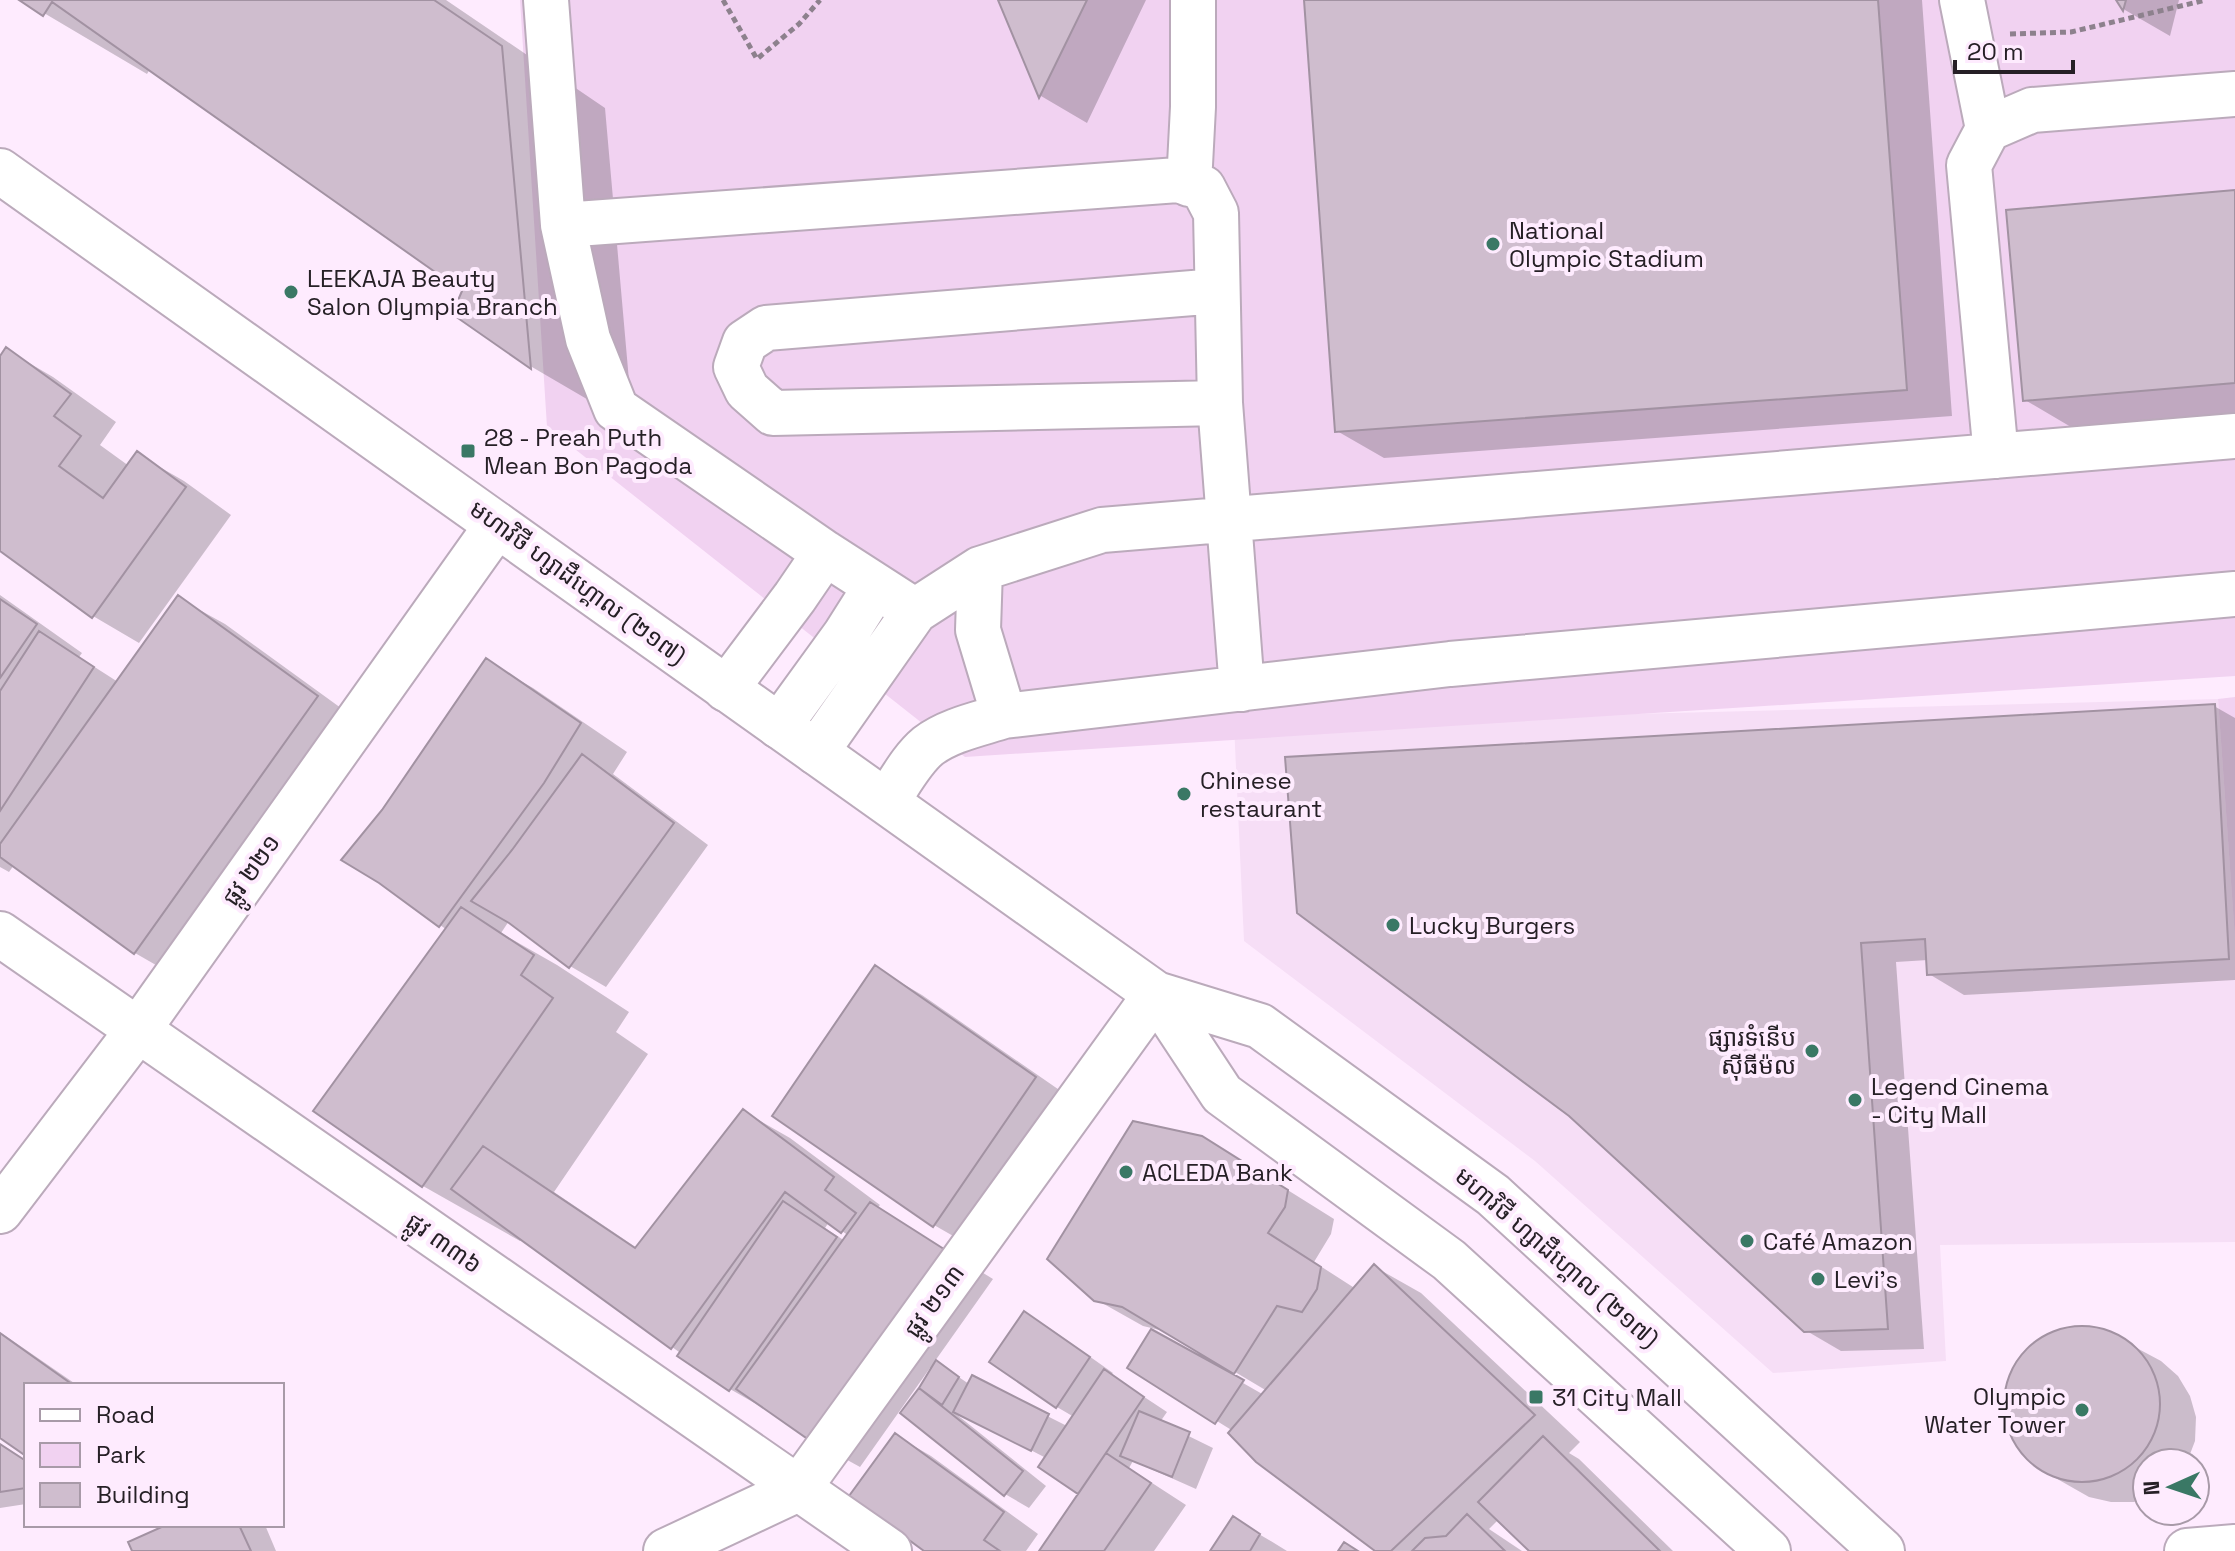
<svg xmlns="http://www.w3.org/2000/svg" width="2235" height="1551" viewBox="0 0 2235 1551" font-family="'Space Grotesk','Noto Sans Khmer',sans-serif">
<rect width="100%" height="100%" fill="#feebfe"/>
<path fill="#f6def6" d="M2218 699 2235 938V1242L1940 1245 1946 1361 1773 1373 1535 1161 1244 941 1234 724Z"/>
<path fill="#f1d2f1" d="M520 0H2235V676L965 757 547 427Z
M2235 697V938L2218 699Z"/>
<path fill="#0003" fill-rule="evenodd" d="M22 0H446L605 108 633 426 532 367 455 314 464 291 150 69 147 74Z
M1000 0H1146L1087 123 1041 96Z
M1306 0H1922L1952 416 1384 458 1337 431Z
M2118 0H2179L2170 36 2125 10Z
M2235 192V413L2071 427 2025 400Z
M7 350 53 377 116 422 100 445 129 466 137 454 184 481 231 515 139 643 93 616 0 548V360Z
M0 595 82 653 79 657 118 682 178 598 225 624 363 724 182 980 135 953 14 865 9 872 0 867Z
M486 661 533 688 627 752 613 774 708 845 606 987 570 966 509 921 501 933 557 965 629 1012 616 1032 648 1054 554 1192 637 1248 743 1111 790 1138 880 1205 877 1208 993 1279 935 1361 969 1384 972 1378 1067 1426 1074 1417 1057 1407 1024 1313 1048 1327 1113 1373 1111 1375 1167 1412 1160 1422 1213 1448 1196 1489 1133 1461 1129 1468 1186 1505 1154 1551H1041L1080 1494 1046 1458 957 1412 956 1414 1046 1486 1029 1508 1005 1494 903 1412 921 1389 932 1370 930 1368 860 1467 813 1441 766 1408 765 1409 730 1389 522 1238 520 1241 423 1186 316 1110 447 930 380 881 384 811ZM829 1222 849 1236 845 1241 825 1228Z
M2214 706 2235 718V980L1964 995 1929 974 1928 960 1896 962 1924 1349 1841 1351 1805 1330 1570 1115Z
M876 968 922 995 1081 1105 981 1252 934 1225 775 1115Z
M1249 1166 1334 1219 1331 1234 1314 1262 1356 1289 1375 1267 1421 1293 1580 1442 1569 1453 1579 1459 1673 1551H1531L1499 1519 1489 1529 1522 1551H1379L1233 1431 1130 1367 1152 1331 1264 1395 1267 1391 1168 1332 1143 1326 1095 1299Z
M2080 1327 2103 1330 2161 1361 2178 1376 2190 1396 2196 1417 2195 1441 2187 1462 2147 1463V1497L2134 1502H2111L2089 1497 2052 1476 2033 1463 2018 1446 2008 1424 2005 1401 2010 1378 2020 1358 2037 1342 2057 1331Z
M0 1332 77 1385H26V1454L0 1436Z
M895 1435 931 1456 1038 1534 1026 1551H927Z
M0 1445 26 1461V1504L0 1508Z
M1233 1519 1269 1540 1287 1551H1213Z
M171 1525H265L276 1551H134Z"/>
<path fill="#cfbdce" stroke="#a292a2" stroke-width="2" d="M19 0H434L502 46 531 369 452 314 462 291 52 2 43 16Z
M998 0H1087L1039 98Z
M1304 0H1878L1907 390 1335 432Z
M2116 0H2126L2123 11Z
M2235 190V383L2023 401 2006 210Z
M6 347 71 394 54 416 81 436 59 466 103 498 137 451 186 487 92 618 0 551V356Z
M178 595 318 696 134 954 0 857V844Z
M0 599 37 624 0 678Z
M39 631 94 667 0 811V691Z
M486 658 581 723 544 783 439 927 379 883 341 860 382 810Z
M2215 704 2229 959 1927 975 1925 939 1861 943 1888 1329 1804 1332 1569 1116 1297 913 1285 757Z
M582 754 674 823 569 968 509 923 471 901 512 850Z
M461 907 534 955 521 975 553 998 422 1187 313 1111Z
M875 965 1036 1077 933 1227 772 1116Z
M743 1109 834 1177 825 1190 856 1213 841 1233 785 1192 671 1349 451 1189 483 1146 635 1248Z
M1133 1121 1202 1136 1288 1190 1285 1207 1268 1233 1321 1267 1317 1289 1302 1312 1277 1306 1234 1374 1122 1307 1094 1301 1047 1259Z
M783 1201 837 1237 729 1391 677 1356Z
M870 1202 947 1251 812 1442 736 1389Z
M1374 1264 1535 1415 1391 1551H1375L1256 1462 1228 1433Z
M1024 1311 1090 1357 1056 1408 989 1362Z
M2004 1404a78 78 0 1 1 156 0a78 78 0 1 1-156 0Z
M1151 1329 1244 1380 1215 1424 1127 1368Z
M0 1333 73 1385H26V1456L0 1438Z
M936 1360 959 1377 942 1405 919 1388Z
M1104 1369 1144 1397 1078 1494 1038 1467Z
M972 1375 1049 1414 1031 1451 953 1412Z
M919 1388 1023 1471 1004 1496 900 1413Z
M1139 1411 1190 1432 1172 1477 1120 1456Z
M895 1433 1004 1512 984 1540 1000 1551H924L849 1496Z
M1543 1436 1660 1551H1529L1478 1502Z
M0 1444 26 1461V1488L0 1492Z
M1106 1453 1151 1483 1104 1551H1039Z
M1467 1514 1505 1551H1412L1425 1538 1446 1536Z
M1233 1516 1260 1534 1250 1551H1210Z
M166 1525H239L251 1551H132L128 1542Z
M1344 1542 1358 1551H1338Z"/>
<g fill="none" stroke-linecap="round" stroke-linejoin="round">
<defs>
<path id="minor" d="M546 0 563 225 588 339 616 409 825 553 915 611
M1962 0 1988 129
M1189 184 1193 107V0
M563 225 1178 180 1203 188 1216 213 1220 403 1242 689
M1217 291 766 328 745 342 736 367 747 390 773 413 1220 403
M1996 456 1969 165 1988 129 2032 110 2235 94
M980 569 978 630 1004 716
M726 689 795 597 825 553
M779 726 845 635 876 586
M816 752 915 611 980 569 1102 530 2235 436
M887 801C899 784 911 760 928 746 949 730 979 724 1004 716L1450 664 2235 594
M0 934 889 1551
M0 1211 138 1030 497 525
M666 1551 798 1489 1156 994"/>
<path id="major" d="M0 171 1156 994 1260 1026 1493 1195 1882 1551
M1156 994 1222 1094 1449 1260 1768 1551
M2187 1551 2235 1547"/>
</defs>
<use href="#minor" stroke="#bab" stroke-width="48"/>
<use href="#major" stroke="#bab" stroke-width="48"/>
<path stroke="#8d818d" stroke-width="5" stroke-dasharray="6 4" stroke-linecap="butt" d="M723 0 757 59 799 24 820 0
M2010 34 2071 32 2206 0"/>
<use href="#minor" stroke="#fff" stroke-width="44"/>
<use href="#major" stroke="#fff" stroke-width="44"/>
</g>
<g fill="#3a7865" stroke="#feebfe" stroke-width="3">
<circle cx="1493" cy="244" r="8"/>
<circle cx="291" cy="292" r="8"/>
<rect x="460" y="443" width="16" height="16" rx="4"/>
<circle cx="1184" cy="794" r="8"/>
<circle cx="1393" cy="925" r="8"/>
<circle cx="1812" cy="1051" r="8"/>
<circle cx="1855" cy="1100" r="8"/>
<circle cx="1126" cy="1172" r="8"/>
<circle cx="1747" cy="1241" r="8"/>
<circle cx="1818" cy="1279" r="8"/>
<rect x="1528" y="1389" width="16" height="16" rx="4"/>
<circle cx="2082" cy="1410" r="8"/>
</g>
<g text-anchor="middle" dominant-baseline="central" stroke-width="8" stroke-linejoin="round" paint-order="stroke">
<g font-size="24" fill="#262026" stroke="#feebfe" text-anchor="start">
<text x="1509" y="230">National<tspan x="1509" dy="28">Olympic Stadium</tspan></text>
<text x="307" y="278">LEEKAJA Beauty<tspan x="307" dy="28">Salon Olympia Branch</tspan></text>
<text x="484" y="437">28 - Preah Puth<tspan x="484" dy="28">Mean Bon Pagoda</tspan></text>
<text x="1200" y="780">Chinese<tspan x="1200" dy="28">restaurant</tspan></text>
<text x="1409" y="925">Lucky Burgers</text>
<text x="1796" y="1037" text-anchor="end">ផ្សារទំនើប<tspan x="1796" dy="28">ស៊ីធីម៉ល</tspan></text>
<text x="1871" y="1086">Legend Cinema<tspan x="1871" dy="28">- City Mall</tspan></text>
<text x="1142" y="1172">ACLEDA Bank</text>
<text x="1763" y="1241">Café Amazon</text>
<text x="1834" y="1279">Levi's</text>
<text x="2066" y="1396" text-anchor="end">Olympic<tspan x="2066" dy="28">Water Tower</tspan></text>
<text x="1552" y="1397">31 City Mall</text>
</g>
<g font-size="24" fill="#262026" stroke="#feebfe">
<text transform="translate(578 582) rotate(36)">មហាវិថី ហ្សាដឹហ្គោល (២១៧)</text>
<text transform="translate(251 870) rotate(-55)">ផ្លូវ ២២១</text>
<text transform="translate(444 1243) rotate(35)">ផ្លូវ ៣៣៦</text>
<text transform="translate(1557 1257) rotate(41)">មហាវិថី ហ្សាដឹហ្គោល (២១៧)</text>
<text transform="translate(934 1301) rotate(-54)">ផ្លូវ ២១៣</text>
</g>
</g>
<rect x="24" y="1383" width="260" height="144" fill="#feebfe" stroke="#a89aa8" stroke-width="2"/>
<rect x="40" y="1409" width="40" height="12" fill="#ffffff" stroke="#a89aa8" stroke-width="2"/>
<text x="96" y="1423" font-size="24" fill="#262026">Road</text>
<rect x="40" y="1443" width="40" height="24" fill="#f1d2f1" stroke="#a89aa8" stroke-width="2"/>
<text x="96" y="1463" font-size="24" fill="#262026">Park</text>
<rect x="40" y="1483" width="40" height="24" fill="#cfbdce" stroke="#a89aa8" stroke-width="2"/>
<text x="96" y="1503" font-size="24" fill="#262026">Building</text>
<g transform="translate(2171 1487) rotate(267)"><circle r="38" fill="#feebfe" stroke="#a89aa8" stroke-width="2"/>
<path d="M0-6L14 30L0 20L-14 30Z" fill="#3a7865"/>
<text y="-12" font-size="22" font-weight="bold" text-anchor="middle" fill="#262026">N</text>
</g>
<path d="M1955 60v12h118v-12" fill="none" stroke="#262026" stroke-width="4"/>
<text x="1967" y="60" font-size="24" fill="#262026" stroke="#feebfe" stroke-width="6" paint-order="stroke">20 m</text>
</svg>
